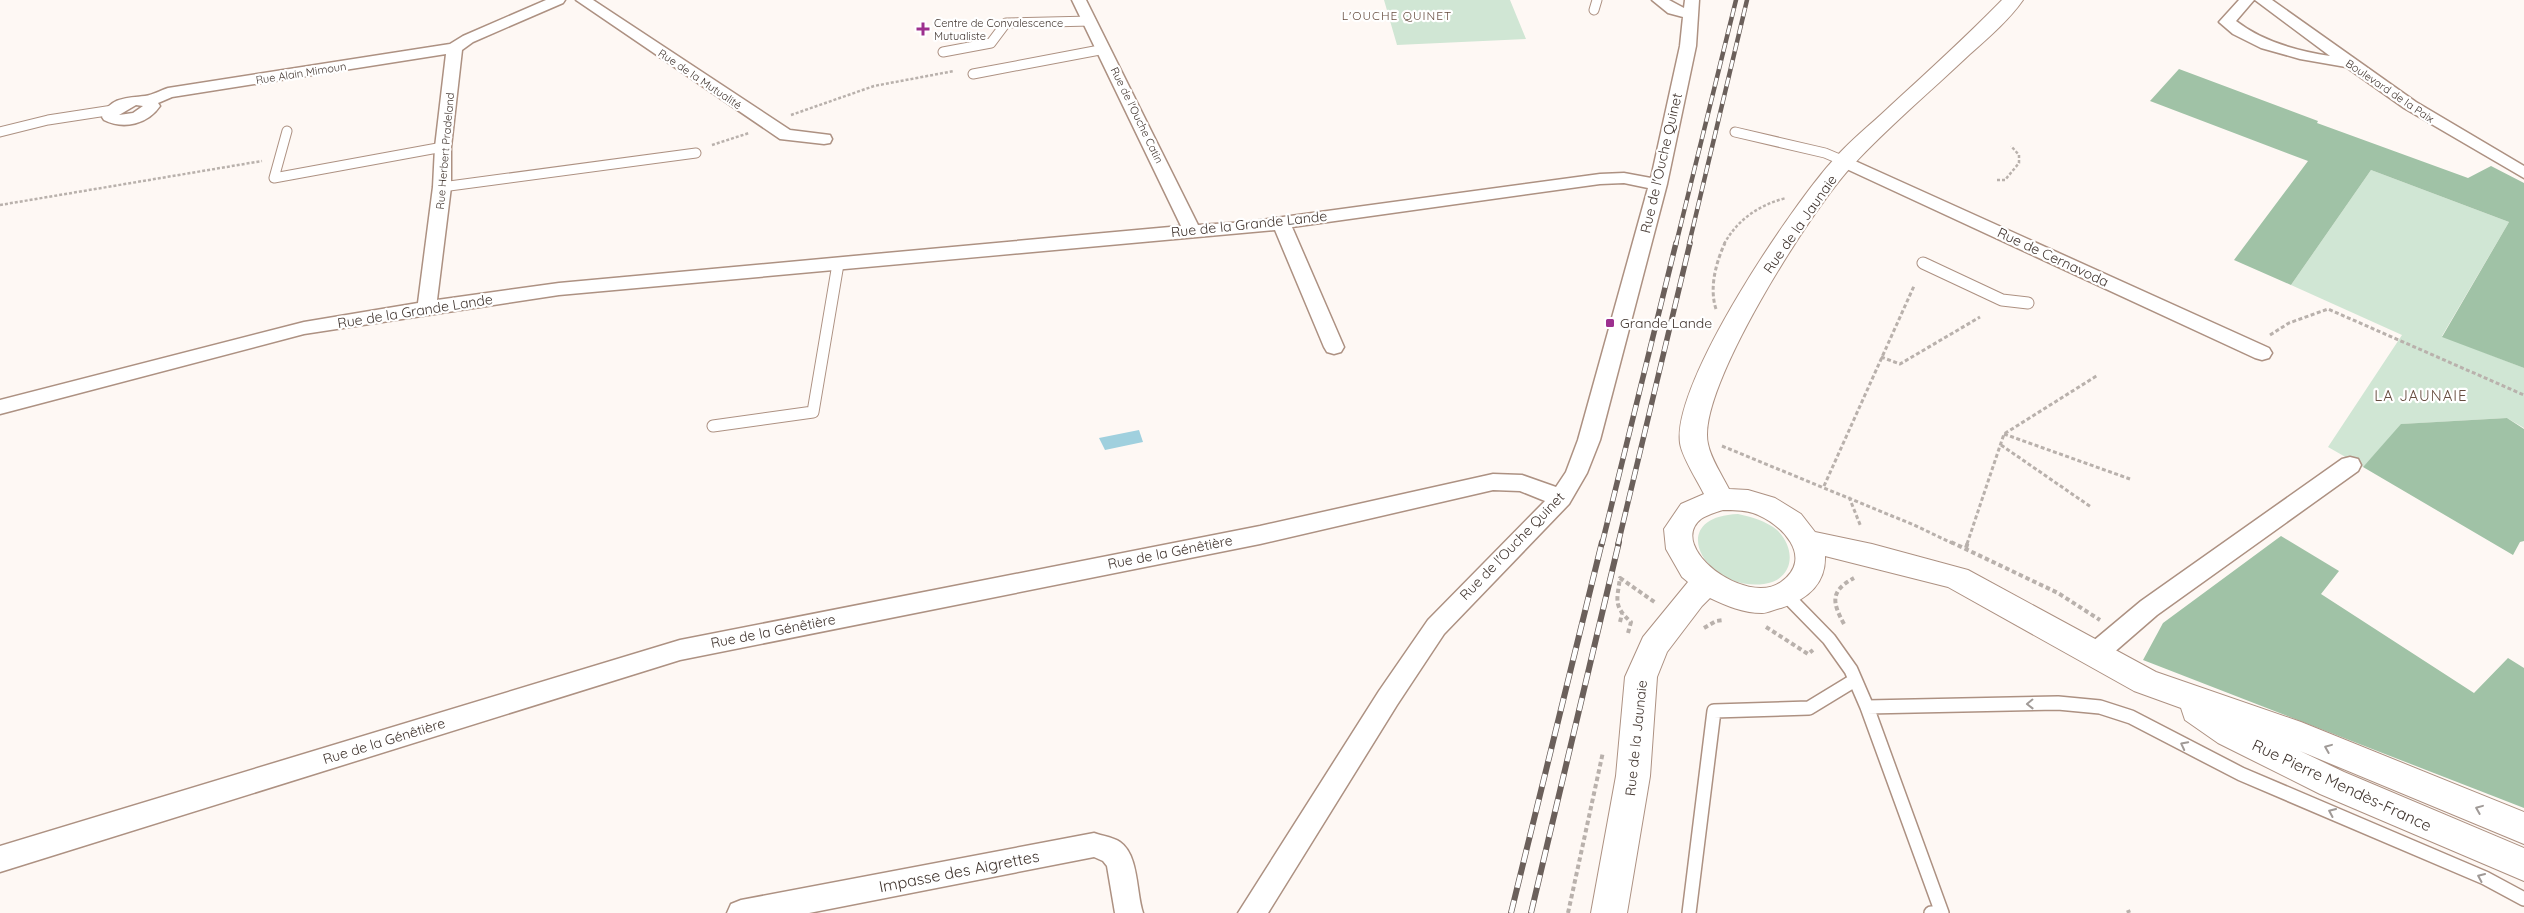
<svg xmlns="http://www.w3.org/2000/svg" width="2524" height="913" viewBox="0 0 2524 913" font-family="Quicksand,sans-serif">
<rect width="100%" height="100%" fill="#fef8f4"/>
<path fill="#d0e6d4" d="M1384 0H1510L1526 39 1397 45Z
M2371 170 2509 222 2442 336 2524 368V428L2507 418 2402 424 2363 467 2328 447 2402 335 2291 285Z
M1738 514C1752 517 1766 521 1777 530 1797 549 1794 580 1764 584 1706 592 1663 517 1738 514Z"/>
<path fill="#a0c2a6" d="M2179 69 2318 121 2317 123 2468 178 2491 166 2524 183V368L2442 337 2509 222 2371 170 2291 285 2234 260 2308 161 2150 101Z
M2507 418 2524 429V541L2520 542 2513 555 2363 467 2401 424Z
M2281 536 2339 571 2321 594 2474 693 2508 658 2524 668V808L2143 660 2163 623Z"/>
<path fill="#a0d0de" d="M1139 430 1143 442 1105 450 1099 438Z"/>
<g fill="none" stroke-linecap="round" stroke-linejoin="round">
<defs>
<path id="lane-far2" d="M1594 10 1597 0
M943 52 991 43 1006 23 1091 21
M973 74 1105 49
M287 131 274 178 443 147
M0 132 48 120 113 110
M1735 132 1825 153 1844 161
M442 187 696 153"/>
<path id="lane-far1" d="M1923 263 2002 300 2028 303
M713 426 813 412 838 264"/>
<path id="lane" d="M1786 595 1829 639 1851 670 1867 707 1942 913H1931
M1867 707 2058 703 2100 707 2131 717 2241 774 2485 878 2524 899
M1689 913 1714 711 1809 708 1855 680"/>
<path id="street" d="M546 0H565L563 3 473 42 462 50 451 147V187L437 300 559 283 1181 226 1072 0H1086L1198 225 1247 222 1600 174 1624 173 1651 178 1680 46 1683 17 1668 13 1652 0H1669L1684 8 1685 0H1699L1696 46 1667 184 1600 440 1587 473 1569 504 1444 634 1397 705 1268 913H1238L1379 691 1428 620 1545 501 1520 491 1493 490 1260 544 680 660 0 872V846L680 640 1260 526 1493 474 1522 475 1556 487 1566 472 1578 440 1648 188 1624 183 1600 184 1292 227 1344 347 1341 352 1334 354 1327 352 1324 347 1275 230 559 295 304 334 0 414V400L304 322 418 303 433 187 435 147 446 54 172 97 158 103 160 106C148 124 124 130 104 120L102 117C110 97 127 98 145 96 153 95 161 90 168 88L450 44 463 36ZM136 105 143 106 133 113 119 115Z
M576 0H593L790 130 830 135 832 139 830 143 824 144 780 139Z
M2239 0H2254L2236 21C2263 42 2297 51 2330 56L2255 0H2272L2416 102 2524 166V178L2404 108 2346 67 2300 59 2261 48 2233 34 2219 22Z
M1844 156 2269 348 2272 353 2269 358 2262 360 2255 358 1838 165 1835 161 1838 157Z
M2350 457 2358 459 2361 465 2358 471 2157 615 2104 661 2095 664 2086 661 2083 654 2086 647 2141 601 2342 459Z
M1094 833C1102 836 1113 837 1120 842 1139 855 1136 893 1143 913H1115L1107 866 1103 861 1094 857 809 913H727L731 904 741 900Z"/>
<path id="secondary" d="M2002 0H2023C2009 20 1988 38 1970 54 1931 91 1888 127 1852 166 1813 207 1695 391 1708 444 1711 459 1722 475 1729 489L1748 490 1775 498 1801 514 1815 532 1872 544 1968 570 2156 672 2301 722 2524 812V844L2300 751 2344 772 2524 848V881L2320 794 2218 743 2185 720 2181 708 2134 691 1948 587 1825 556C1826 585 1806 600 1781 608 1775 609 1768 613 1762 613 1743 613 1727 606 1710 598L1702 606 1667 652 1657 677 1650 776 1627 913H1591L1616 776 1625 677 1643 637 1688 582 1682 577 1666 549 1664 529 1681 504 1704 494C1697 480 1682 457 1680 443 1672 382 1792 205 1835 158 1851 140 1870 125 1887 109 1926 73 1965 38 2002 0ZM1723 510C1733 510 1744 510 1753 513 1782 523 1815 558 1781 582 1746 607 1666 547 1701 519 1707 515 1716 512 1723 510Z"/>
</defs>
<use href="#lane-far2" stroke="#ad9182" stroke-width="11"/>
<use href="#lane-far1" stroke="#ad9182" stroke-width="13"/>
<use href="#lane" stroke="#ad9182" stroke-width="16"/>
<use href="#street" stroke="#ad9182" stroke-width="3"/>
<use href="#secondary" stroke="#ad9182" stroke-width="2"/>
<path stroke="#b9b1ac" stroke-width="2.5" stroke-dasharray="3 2" stroke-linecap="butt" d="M791 115 874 86 954 71
M712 145 749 133
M1997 180H2005L2019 163V155L2011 146
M0 205 262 161
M1724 244C1738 219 1759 205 1786 198"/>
<path stroke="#b9b1ac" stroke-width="3" stroke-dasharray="4 2.5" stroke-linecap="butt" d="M1716 309C1709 288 1716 262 1725 243
M2270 335 2289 323 2328 309 2524 395
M1881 357 1900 364 1980 317
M2004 434 2130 479
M2001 445 2091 507
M1722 446 1914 525 1954 544
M1824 486 1914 286
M1849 497 1861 527
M1967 544 2004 434 2098 375"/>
<path stroke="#b9b1ac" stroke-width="4" stroke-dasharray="4.5 3" stroke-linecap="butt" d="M1951 542 2058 593 2100 620
M1966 548 1968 542
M1620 622 1622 614
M1844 624C1832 602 1830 591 1854 578
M1766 627 1808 654 1813 650
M1704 628 1716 621 1724 620
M1628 633 1631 622C1613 606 1617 600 1620 578L1656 603
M2128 910 2129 913
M1568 913 1603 752"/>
<use href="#lane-far2" stroke="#fff" stroke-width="9"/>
<use href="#lane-far1" stroke="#fff" stroke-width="11"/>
<use href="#lane" stroke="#fff" stroke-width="13"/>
<use href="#street" fill="#fff" fill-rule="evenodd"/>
<use href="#secondary" fill="#fff" fill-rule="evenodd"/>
<defs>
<path id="rail-far2" d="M1676 244 1736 0
M1689 244 1747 0"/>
<path id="rail-far1" d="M1602 544 1676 243
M1618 544 1690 243"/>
<path id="rail" d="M1511 913 1602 542
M1531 913 1619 542"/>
</defs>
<use href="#rail-far2" stroke="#6b605b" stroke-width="4.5"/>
<use href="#rail-far1" stroke="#6b605b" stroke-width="5.5"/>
<use href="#rail" stroke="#6b605b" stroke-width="6"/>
<use href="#rail-far2" stroke="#fff" stroke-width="3" stroke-dasharray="9" stroke-linecap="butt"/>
<use href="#rail-far1" stroke="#fff" stroke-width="4" stroke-dasharray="11" stroke-linecap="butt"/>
<use href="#rail" stroke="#fff" stroke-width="4.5" stroke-dasharray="13" stroke-linecap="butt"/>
</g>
<defs><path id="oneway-chevron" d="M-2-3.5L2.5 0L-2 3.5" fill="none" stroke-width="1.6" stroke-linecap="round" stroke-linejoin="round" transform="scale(1.25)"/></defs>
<g stroke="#a09a97">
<use href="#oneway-chevron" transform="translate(2030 704) rotate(179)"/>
<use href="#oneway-chevron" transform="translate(2184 745) rotate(-153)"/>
<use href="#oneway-chevron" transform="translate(2328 748) rotate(-158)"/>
<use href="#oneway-chevron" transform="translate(2479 809) rotate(-158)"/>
<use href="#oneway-chevron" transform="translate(2332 812) rotate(-156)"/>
<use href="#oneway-chevron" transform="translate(2481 877) rotate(-156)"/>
</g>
<g fill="#9d308f" stroke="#fff" stroke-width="2">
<path d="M920.5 21.5h5v5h5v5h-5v5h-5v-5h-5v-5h5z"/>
<rect x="1605" y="318" width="10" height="10" rx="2.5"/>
</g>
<g text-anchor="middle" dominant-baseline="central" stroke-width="4.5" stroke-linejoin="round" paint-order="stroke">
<g font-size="11" fill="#41352f" stroke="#fff" text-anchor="start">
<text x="934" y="23">Centre de Convalescence<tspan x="934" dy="13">Mutualiste</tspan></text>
</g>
<g font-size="11" fill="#41352f" stroke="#fff">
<text transform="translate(301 73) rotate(-9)">Rue Alain Mimoun</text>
<text transform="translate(700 79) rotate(34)">Rue de la Mutualité</text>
<text transform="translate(2390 91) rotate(34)">Boulevard de la Paix</text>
<text transform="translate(1137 115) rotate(64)">Rue de l'Ouche Catin</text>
<text transform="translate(445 151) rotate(-85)">Rue Herbert Pradeland</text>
</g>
<g font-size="12" letter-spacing="1" fill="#674e40" stroke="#fff">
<text x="1397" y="15">L'OUCHE QUINET</text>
</g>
<g font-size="14" fill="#41352f" stroke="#fff">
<text transform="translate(1661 163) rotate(-77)">Rue de l'Ouche Quinet</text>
<text transform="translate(1249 224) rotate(-6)">Rue de la Grande Lande</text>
<text transform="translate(1800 224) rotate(-55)">Rue de la Jaunaie</text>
<text transform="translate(2053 257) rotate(25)">Rue de Cernavoda</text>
<text transform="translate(415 311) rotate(-9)">Rue de la Grande Lande</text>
<text transform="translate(1512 546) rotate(-46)">Rue de l'Ouche Quinet</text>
<text transform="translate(1170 552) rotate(-11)">Rue de la Génêtière</text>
<text transform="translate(773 631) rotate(-11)">Rue de la Génêtière</text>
<text transform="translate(1636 738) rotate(-84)">Rue de la Jaunaie</text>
<text transform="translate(384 741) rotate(-17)">Rue de la Génêtière</text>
</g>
<g font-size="14" fill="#41352f" stroke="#fff" text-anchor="start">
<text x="1620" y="323">Grande Lande</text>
</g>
<g font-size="15" letter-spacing="1" fill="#674e40" stroke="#fff">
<text x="2421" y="395">LA JAUNAIE</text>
</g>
<g font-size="16" fill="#41352f" stroke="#fff">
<text transform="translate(2342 785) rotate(25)">Rue Pierre Mendès-France</text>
<text transform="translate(959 871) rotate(-11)">Impasse des Aigrettes</text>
</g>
</g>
</svg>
